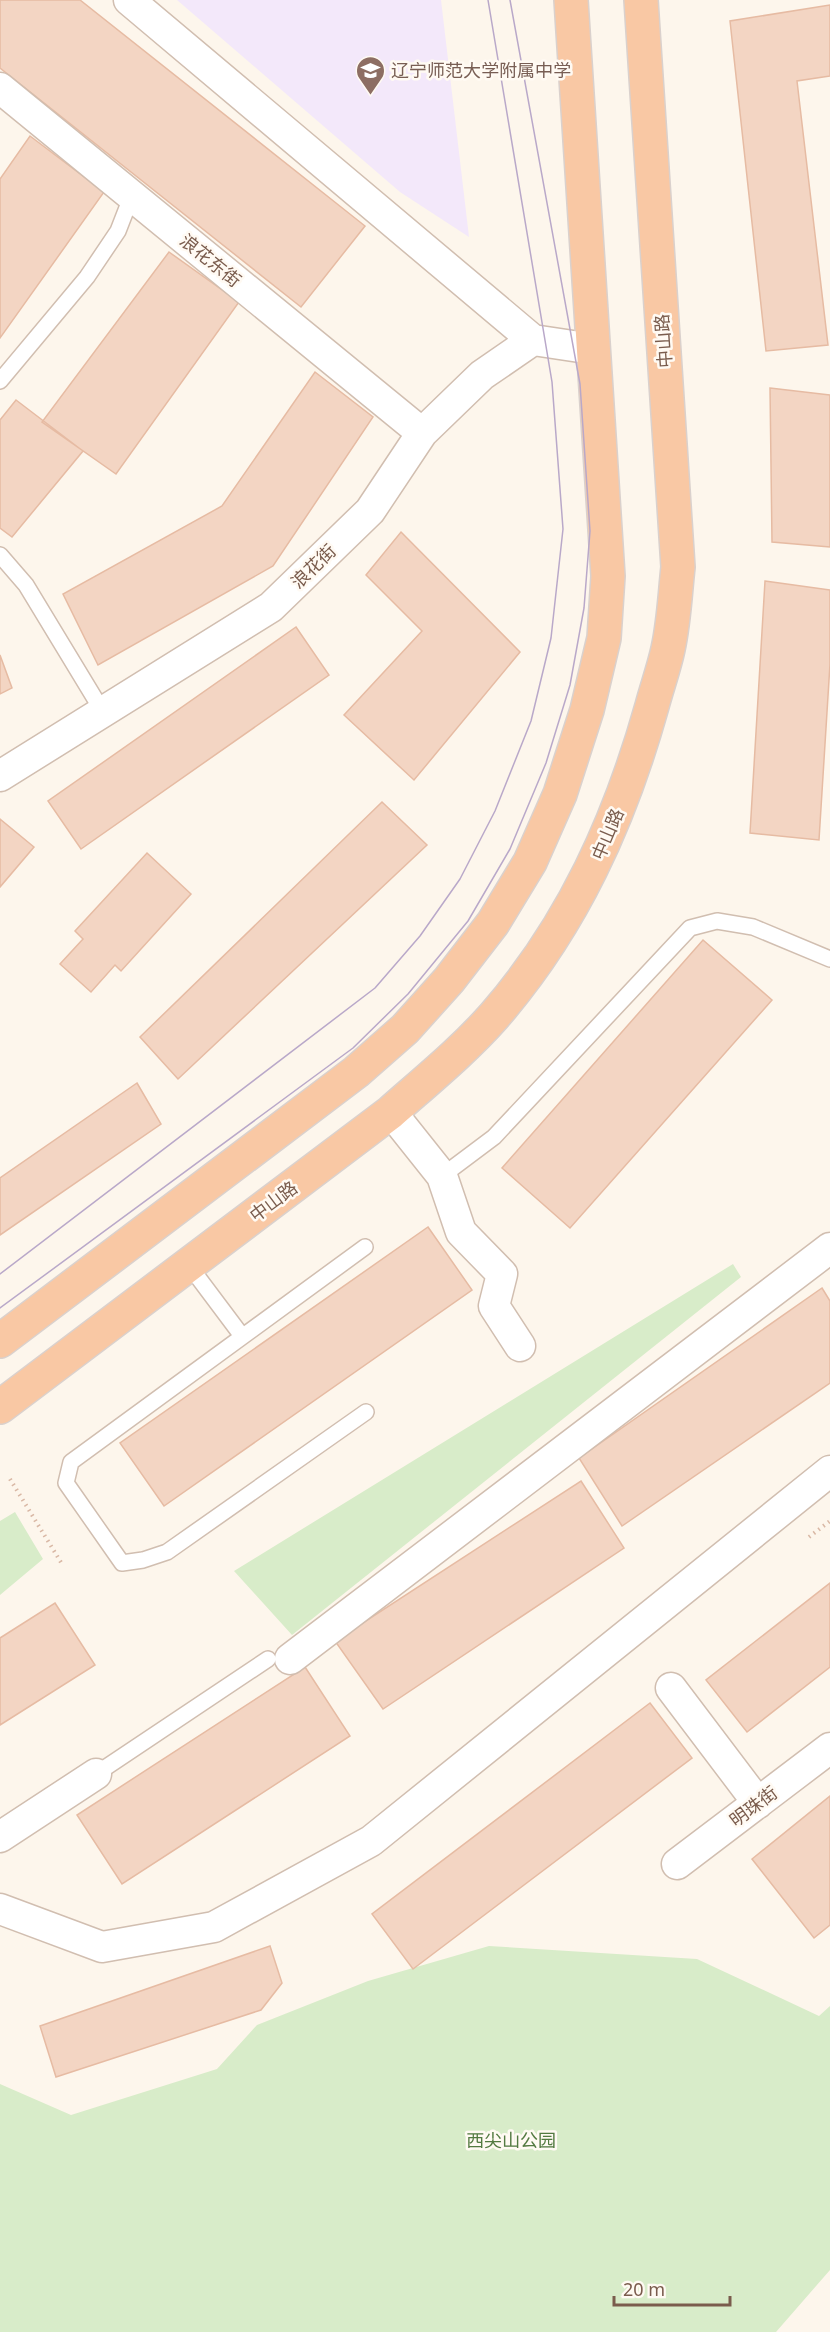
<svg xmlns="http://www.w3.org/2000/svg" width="830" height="2332" viewBox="0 0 830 2332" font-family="'Noto Sans','Noto Sans SC',sans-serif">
<rect width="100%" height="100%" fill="#fdf6ec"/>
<path fill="#f3e8fa" d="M177 0H441L469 237 400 192Z"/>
<path fill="#d8ecc9" d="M733 1264 741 1277 292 1635 234 1571Z
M15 1512 43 1559 0 1595V1521Z
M489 1946 697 1959 819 2016 830 2006V2270L776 2332H0V2084L71 2115 217 2069 257 2025 368 1981Z"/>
<path fill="#f3d5c3" stroke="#e6bba3" stroke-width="1.5" d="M0 0H80L365 226 301 307 0 68Z
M830 5V76L797 81 828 345 766 351 730 21Z
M30 136 104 192 0 338V179Z
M169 252 239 302 116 474 42 422Z
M315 372 373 417 273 566 98 665 63 594 222 506Z
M770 388 830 395V547L772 542Z
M16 400 83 451 12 537 0 528V420Z
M401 532 520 652 414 780 344 715 422 631 366 575Z
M765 581 830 590V664L819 840 750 833Z
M296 627 329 675 81 849 48 801Z
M0 655 12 688 0 694Z
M382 802 427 845 178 1079 140 1037Z
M0 819 34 847 0 887Z
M147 853 191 894 121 971 115 965 91 992 60 964 83 939 75 931Z
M703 940 772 1000 570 1228 502 1168Z
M137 1083 161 1124 0 1235V1178Z
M428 1227 472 1290 164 1506 120 1443Z
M822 1288 830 1301V1383L622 1526 579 1458Z
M581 1481 624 1548 383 1709 335 1641Z
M830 1583V1667L747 1732 706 1680Z
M55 1603 95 1665 0 1725V1638Z
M305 1667 350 1736 122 1884 77 1815Z
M650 1703 692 1758 413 1969 372 1914Z
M830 1796V1925L814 1938 752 1859Z
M270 1946 282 1983 261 2010 56 2077 40 2026Z"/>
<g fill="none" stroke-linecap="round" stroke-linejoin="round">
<defs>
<path id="service" d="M0 381 87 277 118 231 132 195
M0 555 26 585 103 712
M442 1176 494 1137 690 928 717 921 753 927 830 959
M365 1247 71 1462 66 1483 122 1563 143 1560 167 1552 366 1412
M188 1264 242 1336
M96 1774 268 1659"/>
<path id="minor" d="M129 0 533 340
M0 88 422 433
M0 776 271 607 370 511 422 433 482 375 533 340 593 349
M391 1112 442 1176 461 1232 502 1274 494 1306 520 1346
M290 1659 830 1248
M671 1688 758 1803
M0 1837 96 1774
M677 1864 830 1748
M0 1909 102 1947 214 1927 371 1841 830 1471"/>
<path id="trunk" d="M0 1341 356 1072 405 1029 449 980 493 923 530 862 560 794 587 710 604 638 608 576 571 0
M0 1407 391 1112C426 1081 463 1051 494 1016 573 925 620 820 652 706 657 687 664 668 668 649 674 622 675 594 678 567L641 0"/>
</defs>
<use href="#service" stroke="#d1beb0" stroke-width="18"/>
<use href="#minor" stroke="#d1beb0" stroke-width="33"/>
<use href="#trunk" stroke="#dad1cd" stroke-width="36"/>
<path stroke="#d9b8a5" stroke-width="4" stroke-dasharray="1.5 4.5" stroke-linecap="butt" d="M10 1479 62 1564
M809 1537 830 1521"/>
<use href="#service" stroke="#fff" stroke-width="15"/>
<use href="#minor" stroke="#fff" stroke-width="30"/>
<use href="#trunk" stroke="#f9c8a4" stroke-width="33"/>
<path stroke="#b9a8c9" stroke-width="1.5" d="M0 1274 375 988 420 936 460 879 495 811 531 721 551 638 563 529 552 382 488 0
M0 1308 353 1048 408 994 468 921 510 849 546 763 570 685 584 608 590 531 580 384 510 0"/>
</g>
<defs>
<symbol id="school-pin" viewBox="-11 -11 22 30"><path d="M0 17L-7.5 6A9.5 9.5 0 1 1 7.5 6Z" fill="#8d6e63" stroke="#fffaf3"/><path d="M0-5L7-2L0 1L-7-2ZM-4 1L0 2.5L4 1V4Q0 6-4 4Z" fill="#fff"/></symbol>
</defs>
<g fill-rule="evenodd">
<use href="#school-pin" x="354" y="54" width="33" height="45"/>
</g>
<g text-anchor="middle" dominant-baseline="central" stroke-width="5" stroke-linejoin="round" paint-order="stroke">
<g font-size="18" fill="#785e54" stroke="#fffaf3" text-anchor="start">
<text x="391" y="70">辽宁师范大学附属中学</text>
</g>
<g font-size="18" fill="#7a5c4d" stroke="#fffaf3">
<text transform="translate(211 260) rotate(39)">浪花东街</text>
<text transform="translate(663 341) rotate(-94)">中山路</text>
<text transform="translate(313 566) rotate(-44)">浪花街</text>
<text transform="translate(607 834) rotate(-67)">中山路</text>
<text transform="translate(273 1201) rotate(-37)">中山路</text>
<text transform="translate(753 1806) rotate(-37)">明珠街</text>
</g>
<g font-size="18" fill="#537a41" stroke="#fffaf3">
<text x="511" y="2140">西尖山公园</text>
</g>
</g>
<path d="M614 2296v9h116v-9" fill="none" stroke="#7a5c4d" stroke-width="3"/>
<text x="623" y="2296" font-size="18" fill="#7a5c4d" stroke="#fffaf3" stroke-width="4.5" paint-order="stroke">20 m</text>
</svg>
